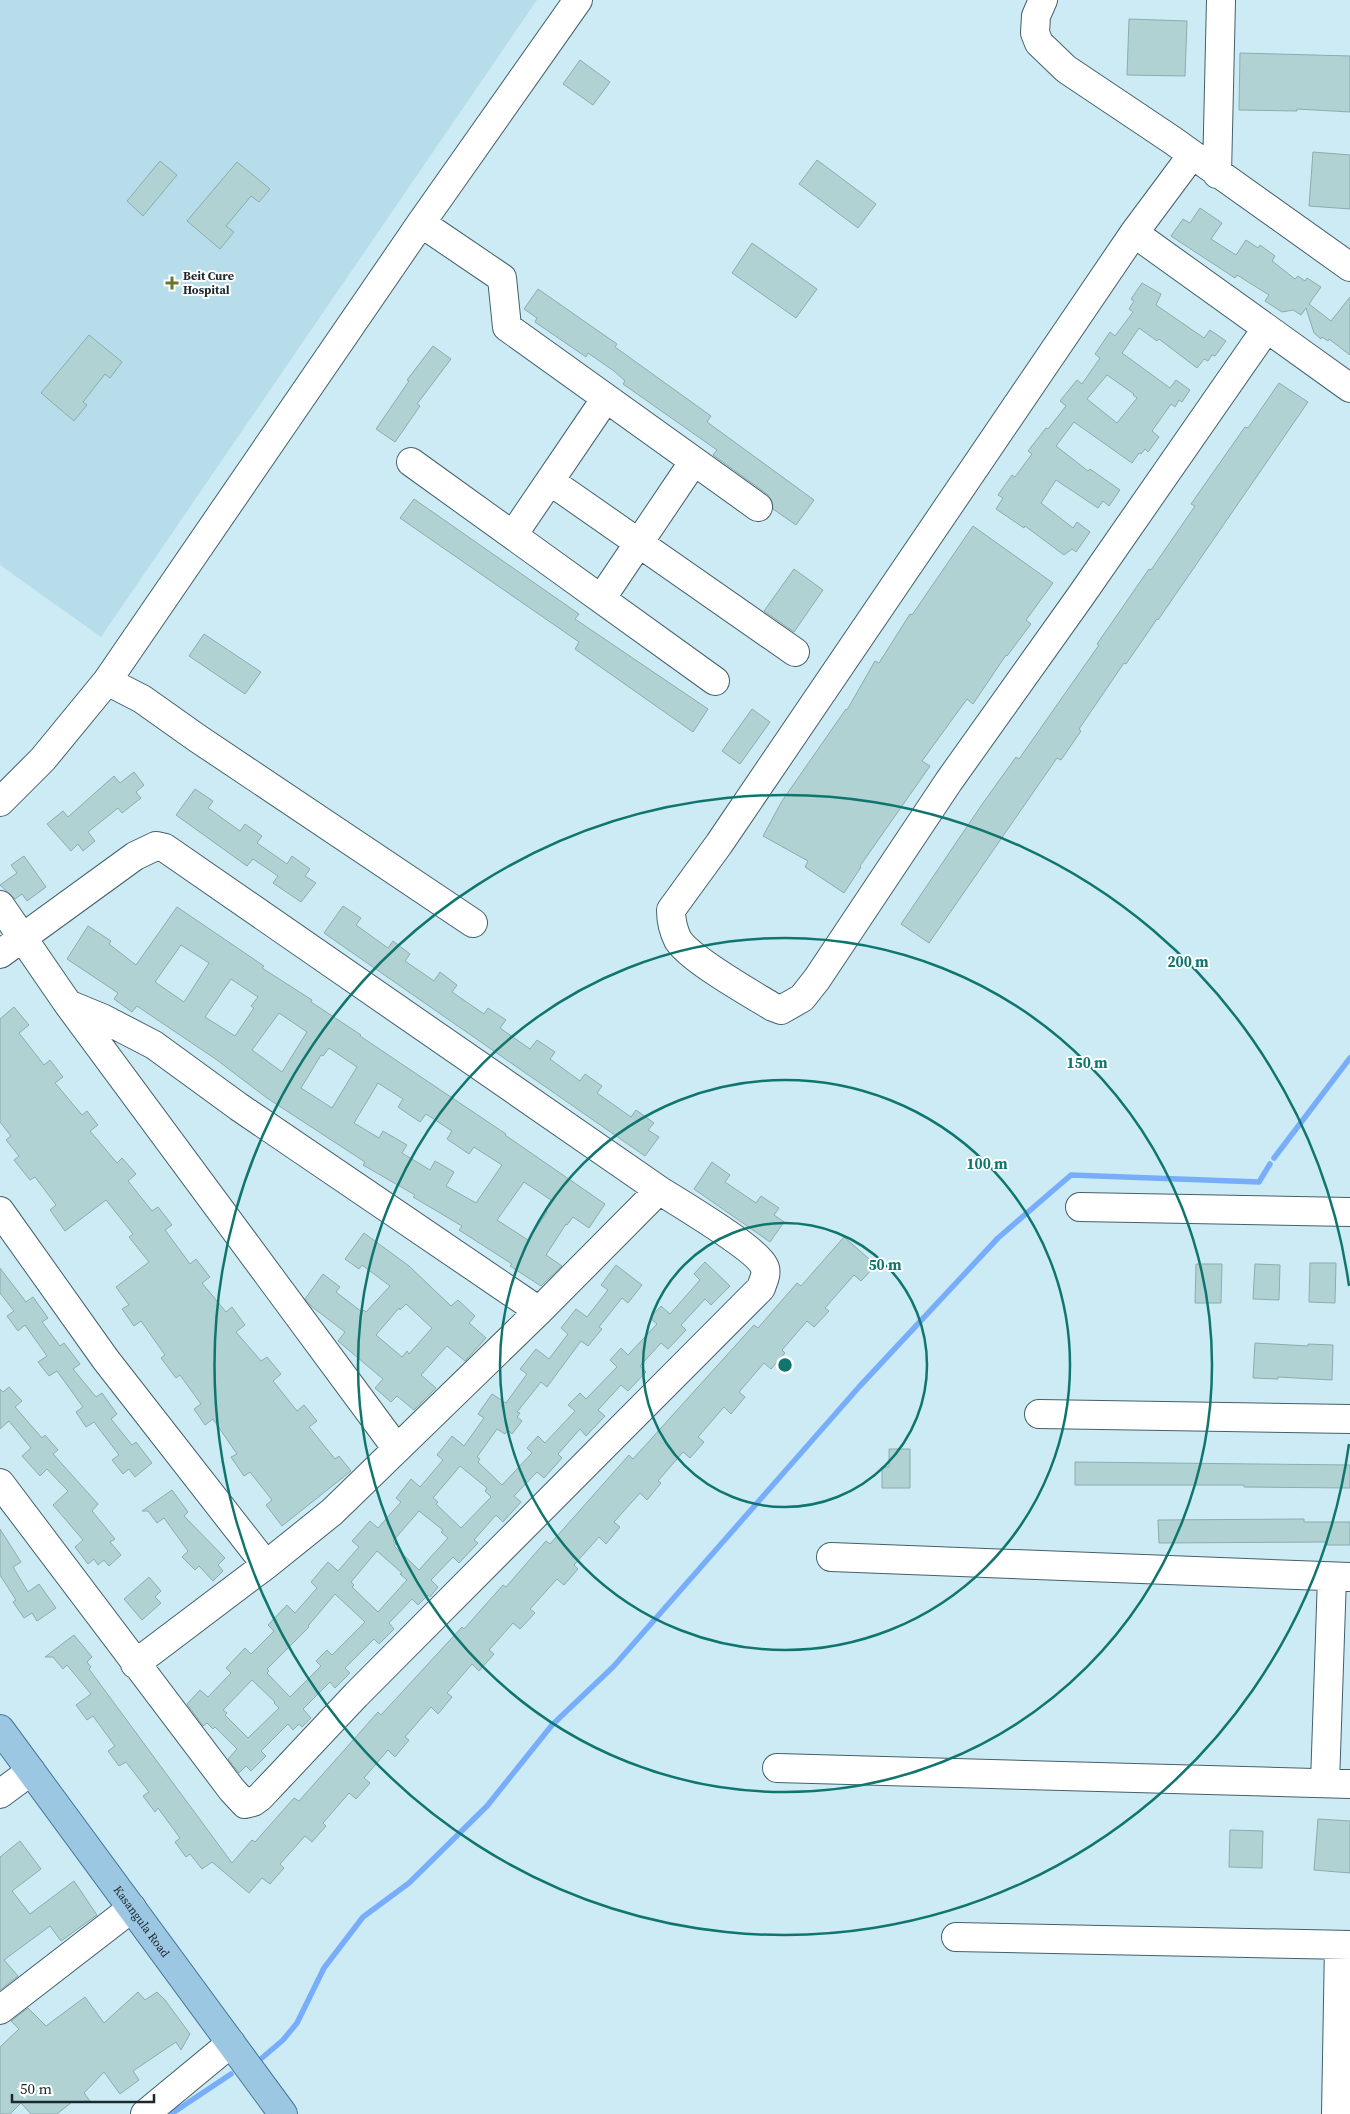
<svg xmlns="http://www.w3.org/2000/svg" width="1350" height="2114" viewBox="0 0 1350 2114" font-family="'Source Serif 4',serif">
<rect width="100%" height="100%" fill="#ccebf5"/>
<path fill="#b7ddea" d="M0 0H537L101 637 0 565Z"/>
<g fill="none" stroke-linecap="round" stroke-linejoin="round">
<path stroke="#78adfc" stroke-width="5.5" d="M1274 1158 1350 1058
M262 2058 283 2040 297 2023 324 1968 363 1917 409 1883 487 1806 552 1725 613 1667 859 1387 998 1238 1071 1175 1259 1182 1270 1164
M171 2114 231 2074"/>
</g>
<path fill="#b0d2d3" stroke="#8cacae" fill-rule="evenodd" d="M1129 19 1187 21 1185 76 1127 75Z
M1240 53 1350 56V112L1297 109V111L1239 110Z
M580 60 610 82 593 105 563 84Z
M1313 152 1350 155V209L1309 206Z
M817 160 876 204 858 228 799 184Z
M160 161 177 175 143 216 127 201Z
M237 162 270 189 259 202 251 196 226 226 234 232 220 249 187 221Z
M1200 208 1222 223 1211 239 1236 255 1246 240 1258 248 1260 245 1275 256 1272 261 1295 279 1298 276 1305 281 1307 278 1321 287 1309 304 1331 321 1350 297V355L1329 339 1328 341 1322 337 1321 339 1314 333 1306 308 1301 315 1293 310 1282 312 1265 301 1269 295 1237 275 1235 278 1171 236 1183 219 1190 223Z
M752 243 817 289 796 318 732 273Z
M1142 283 1161 294 1156 305 1204 338 1210 330 1226 341 1215 356 1212 355 1208 361 1204 359 1197 368 1159 339 1157 341 1139 328 1122 353 1170 388 1176 380 1190 390 1182 402 1179 400 1175 407 1171 404 1152 431 1159 437 1148 452 1145 449 1141 454 1139 453 1132 463 1074 422 1056 446 1088 471 1090 469 1120 490 1109 506 1103 501 1098 508 1056 480 1041 503 1073 528 1077 522 1090 532 1076 552 1072 549 1064 555 1025 526 1024 528 996 509 1003 498 998 495 1012 475 1015 477 1032 454 1028 451 1046 428 1048 429 1066 406 1060 401 1077 380 1082 384 1100 358 1095 354 1110 332 1115 336 1133 312 1129 309 1134 301 1131 299ZM1107 375 1134 394 1133 395 1137 398 1117 423 1087 399Z
M538 289 617 344 615 347 711 416 707 422 814 500 796 525 773 509 772 501 767 494 713 455 717 450 623 384 625 381 614 371 588 353 586 357 535 322 537 318 524 309Z
M89 335 122 362 110 378 105 374 83 402 87 405 74 421 41 393Z
M433 346 451 359 417 404 420 406 395 442 376 429 409 381 407 380Z
M1279 383 1308 402 1158 620 1157 619 1126 664 1124 663 1079 729 1081 731 1061 760 1057 758 929 943 901 924 983 803 1016 757 1019 759 1099 645 1097 644 1149 569 1151 570 1195 506 1191 504 1212 474 1245 427 1248 428Z
M414 499 579 614 575 619 708 709 693 732 575 649 579 642 400 518Z
M973 526 1053 583 1026 620 1031 624 1007 656 1006 655 973 704 967 699 922 761 930 766 860 866 861 867 844 893 805 867 808 861 763 836 782 801 846 709 847 710 875 661 879 663 910 614 912 615Z
M794 569 823 590 794 632 764 611Z
M204 634 261 672 245 694 189 656Z
M752 709 770 722 740 764 722 751Z
M134 772 144 785 136 792 141 798 122 813 118 808 88 832 95 841 83 851 78 844 71 851 47 824 63 811 68 817 114 776 120 783Z
M195 789 213 801 208 808 240 831 245 824 262 836 257 843 287 864 292 856 310 869 305 876 316 883 301 902 273 883 278 876 253 859 247 866 176 815Z
M24 856 46 887 27 901 22 894 15 899 0 885 17 873 11 865Z
M343 906 361 918 356 925 388 948 393 941 410 954 405 961 434 981 440 972 457 985 452 992 484 1014 488 1008 506 1020 500 1028 530 1049 537 1040 555 1052 550 1059 580 1081 585 1074 602 1086 597 1093 631 1117 636 1110 654 1123 648 1130 659 1137 645 1156 324 933Z
M177 907 264 966 262 968 312 1000 311 1002 361 1035 360 1036 506 1134 505 1135 605 1204 589 1228 573 1217 567 1225 566 1224 546 1255 562 1266 541 1286 510 1266 512 1264 459 1230 462 1226 413 1197 415 1195 363 1165 365 1162 267 1098 217 1060 137 1006 132 1012 114 999 118 993 67 959 88 926 111 941 109 944 136 965ZM181 945 209 963 184 1002 155 982ZM231 979 258 997 251 1006 254 1008 235 1036 205 1017ZM279 1013 307 1032 282 1072 252 1050ZM329 1048 357 1067 332 1108 301 1088 321 1055 323 1056ZM378 1083 403 1099 398 1107 420 1122 426 1114 452 1131 447 1139 469 1154 474 1147 502 1165 476 1203 446 1186 454 1172 435 1161 430 1170 402 1153 407 1145 383 1131 379 1138 354 1123ZM524 1182 551 1200 545 1210 547 1212 528 1240 497 1220Z
M14 1007 29 1025 19 1033 44 1065 50 1060 63 1077 55 1083 82 1115 87 1111 98 1125 90 1131 117 1163 122 1158 136 1174 128 1181 152 1211 158 1207 172 1225 165 1230 190 1264 196 1259 210 1277 202 1283 226 1312 232 1307 245 1325 236 1332 261 1361 267 1357 281 1374 273 1381 297 1411 304 1405 317 1421 309 1427 335 1459 339 1456 351 1471 282 1526 266 1505 272 1500 250 1472 244 1476 231 1457 237 1454 213 1419 205 1425 194 1409 201 1404 180 1375 176 1378 161 1358 165 1355 141 1321 134 1326 122 1309 129 1305 116 1287 149 1262 129 1237 133 1234 106 1200 65 1231 50 1210 56 1205 35 1177 30 1180 14 1160 19 1156 6 1140 11 1136 0 1122V1019Z
M712 1162 730 1175 725 1182 756 1203 761 1196 779 1208 774 1215 784 1222 770 1242 694 1189Z
M364 1233 409 1266 451 1306 458 1300 475 1316 469 1323 486 1338 465 1361 447 1346 421 1375 436 1388 414 1410 397 1396 391 1402 375 1388 383 1379 338 1341 345 1332 311 1306 305 1299 323 1274 340 1287 336 1292 362 1312 364 1310 366 1312 390 1286 362 1265 359 1269 345 1259ZM406 1304 432 1328 409 1354 407 1351 402 1357 376 1335 399 1308 400 1310Z
M844 1237 876 1265 861 1281 854 1275 825 1308 829 1311 814 1327 807 1321 782 1350 785 1353 771 1369 764 1363 739 1392 745 1397 731 1414 724 1407 698 1437 704 1442 690 1458 683 1452 658 1481 661 1483 647 1500 640 1493 614 1522 620 1527 606 1544 599 1537 574 1565 578 1569 564 1585 557 1579 530 1609 535 1613 520 1629 513 1623 489 1650 494 1654 479 1671 472 1664 447 1693 452 1697 438 1714 431 1707 405 1737 409 1740 395 1757 388 1750 364 1778 370 1783 356 1799 349 1793 323 1823 326 1826 312 1842 305 1836 280 1864 284 1868 270 1884 262 1878 249 1893 212 1862 202 1869 190 1854 186 1857 175 1842 180 1838 158 1808 155 1812 143 1796 149 1792 126 1762 119 1766 108 1751 115 1746 93 1716 87 1720 76 1705 91 1694 67 1665 63 1669 53 1657H45L74 1635 92 1657 87 1662 91 1667 89 1669 232 1863 252 1840 255 1842 294 1798 299 1801 378 1712 381 1715 462 1627 464 1629 503 1585 506 1587 546 1541 550 1544 629 1455 633 1459 754 1325 758 1328 797 1283 801 1286Z
M705 1262 730 1286 711 1305 705 1299 681 1325 686 1330 668 1349 661 1343 640 1366 646 1372 628 1391 621 1385 598 1410 605 1416 586 1436 580 1429 558 1454 562 1458 544 1478 537 1472 514 1496 521 1502 503 1522 496 1515 474 1540 478 1543 459 1563 453 1557 431 1580 438 1587 430 1597 428 1595 418 1605 412 1599 389 1623 394 1629 379 1644 374 1639 345 1668 350 1673 335 1688 330 1682 303 1709 311 1718 302 1727 299 1724 293 1730 288 1724 261 1751 266 1756 251 1771 246 1766 239 1773 228 1759 237 1749 215 1727 213 1729 207 1723 203 1726 187 1704 200 1690 208 1697 231 1673 226 1668 245 1648 251 1654 274 1631 268 1625 287 1605 295 1613 317 1588 311 1582 328 1562 338 1571 359 1547 352 1541 370 1521 378 1528 401 1502 396 1498 411 1479 420 1487 443 1460 437 1455 452 1436 464 1446 484 1418 478 1414 492 1394 506 1403 527 1374 520 1369 536 1349 549 1359 568 1334 561 1328 576 1309 587 1317 608 1290 601 1285 616 1265 642 1285 628 1303 622 1298 599 1327 602 1329 588 1346 581 1341 547 1387 541 1382 517 1412 520 1413 517 1417 522 1421 512 1434 508 1430 505 1434 497 1429 477 1457 480 1459 478 1462 502 1485 532 1453 527 1448 538 1436 545 1443 575 1411 568 1405 580 1393 586 1399 617 1367 610 1360 621 1348 628 1355 657 1324 650 1318 661 1306 670 1314 700 1280 694 1274ZM460 1466 487 1488 485 1491 491 1497 461 1528 436 1504 438 1502 433 1498ZM419 1511 443 1530 441 1532 448 1538 419 1570 394 1546 396 1544 393 1541ZM377 1551 402 1573 400 1574 407 1580 378 1612 352 1587 354 1585 351 1582ZM335 1594 365 1622 332 1655 327 1650 316 1661 321 1666 290 1697 267 1673 269 1671 267 1669 309 1627 308 1626ZM252 1680 275 1702 274 1703 279 1708 248 1738 225 1715 227 1713 223 1710Z
M1310 1263H1336L1335 1303 1309 1302Z
M1196 1264H1222L1221 1303H1195Z
M1255 1264 1280 1265 1279 1300 1253 1299Z
M0 1268 26 1302 33 1297 48 1318 42 1322 60 1346 64 1343 80 1364 73 1369 96 1397 102 1393 117 1414 111 1419 132 1445 136 1442 152 1463 135 1477 129 1469 123 1474 112 1460 119 1455 94 1422 86 1427 76 1412 83 1407 57 1371 49 1376 38 1362 47 1356 25 1325 18 1331 7 1316 14 1311 0 1293Z
M1255 1343 1308 1346V1344L1333 1345 1332 1380 1278 1377V1379L1253 1378Z
M9 1387 22 1401 15 1407 42 1438 45 1435 58 1450 53 1454 98 1504 92 1511 115 1539 110 1542 121 1555 109 1566 104 1560 98 1565 94 1559 88 1564 75 1547 83 1540 53 1505 68 1491 47 1469 40 1476 22 1456 31 1448 9 1421 0 1429V1389L3 1392Z
M889 1449H910V1488H882V1467H889Z
M1075 1462 1350 1465V1488L1244 1487V1485H1075Z
M172 1490 188 1512 184 1516 225 1558 218 1565 223 1571 213 1581 199 1566 195 1570 182 1557 188 1551 164 1518 157 1523 148 1511H142Z
M1304 1519V1522H1350V1545H1327V1542L1159 1543 1158 1520Z
M0 1529 21 1562 13 1567 28 1592 39 1584 56 1608 37 1621 32 1613 24 1618 13 1602 16 1600 0 1575Z
M149 1577 161 1591 155 1597 161 1603 142 1620 124 1599Z
M1318 1819 1350 1821V1873L1314 1870Z
M1230 1830 1263 1831 1262 1868 1229 1867Z
M20 1841 41 1869 12 1891 30 1914 74 1881 97 1915 61 1941 50 1926 4 1960 18 1976 0 1990V1857Z
M138 1992 145 2000 157 1992 165 2000 190 2034 181 2050 176 2042 133 2071 139 2080 120 2094 104 2072 84 2093 90 2101 72 2102 57 2114H31L21 2103 10 2114H0V2047L19 2029 11 2021 28 2008 46 2026 85 1997 104 2023Z"/>
<g fill="none" stroke-linecap="round" stroke-linejoin="round">
<defs>
<path id="minor" d="M1043 0 1036 16 1035 33 1039 43 1066 69 1172 140 1350 267
M1192 155 1134 233 719 844 671 910C671 921 673 930 678 940 691 960 750 993 773 1007L781 1010 802 998 817 979 949 781 1080 597 1266 329
M1217 174 1221 0
M421 223 502 278 507 327 758 507
M1134 233 1350 388
M411 462 715 681
M550 481 795 652
M513 535 606 398
M601 599 694 461
M107 681 142 699 197 738 473 923
M0 802 43 759 107 681 421 223 578 0
M0 905 68 1004 397 1449
M0 954 135 856 156 846 165 848 659 1190C679 1203 756 1248 764 1266 768 1273 763 1281 761 1288L356 1695 278 1778 260 1797 253 1802 245 1804 232 1790 0 1483
M68 1004 102 1018 154 1045 239 1107 539 1311
M1080 1207 1350 1212
M0 1211 106 1360 266 1565
M1039 1414 1350 1419
M831 1557 1350 1577
M135 1664 266 1565 332 1512 539 1311 659 1190
M777 1768 1350 1784
M1325 1783 1332 1577
M0 1794 31 1771
M956 1937 1350 1945
M0 2010 132 1908
M145 2114 231 2043
M1336 2114 1339 1945"/>
<g id="major">
<path id="s1" d="M0 1729 283 2114"/>
</g>
</defs>
<use href="#minor" stroke="#446069" stroke-width="30"/>
<use href="#major" stroke="#447797" stroke-width="30"/>
<use href="#minor" stroke="#fff" stroke-width="28"/>
<use href="#major" stroke="#9cc7e3" stroke-width="28"/>
</g>
<g fill="none" stroke="#0f766e" stroke-width="2.5">
<circle cx="785" cy="1365" r="142"/>
<circle cx="785" cy="1365" r="285"/>
<circle cx="785" cy="1365" r="427"/>
<path d="M1349 1444A570 570 0 1 1 1349 1286"/>
</g>
<path fill="#657929" stroke="#fff" stroke-width="2" d="M169.5 275.5h5v5h5v5h-5v5h-5v-5h-5v-5h5z"/>
<g text-anchor="middle" dominant-baseline="central" stroke-width="4" stroke-linejoin="round" paint-order="stroke">
<g font-size="12" font-weight="bold" fill="#1c282c" stroke="#fff" text-anchor="start">
<text x="183" y="276">Beit Cure<tspan x="183" dy="14">Hospital</tspan></text>
</g>
<g font-size="12" fill="#1c282c" stroke="#fff">
<text stroke="none"><textPath href="#s1" startOffset="239">Kasangula Road</textPath></text>
</g>
</g>
<circle cx="785" cy="1365" r="8" fill="#0f766e" stroke="#fff" stroke-width="2.5"/>
<g font-size="15" text-anchor="middle" font-weight="bold" fill="#0f766e" stroke="#fff" stroke-width="4" stroke-linejoin="round" paint-order="stroke">
<text x="1188" y="967">200 m</text>
<text x="1087" y="1068">150 m</text>
<text x="987" y="1169">100 m</text>
<text x="885" y="1270">50 m</text>
</g>
<path d="M12 2094v8h142v-8" fill="none" stroke="#1c282c" stroke-width="2.5"/>
<text x="20" y="2094" font-size="15" fill="#1c282c" stroke="#ffffff" stroke-width="4" paint-order="stroke">50 m</text>
</svg>
